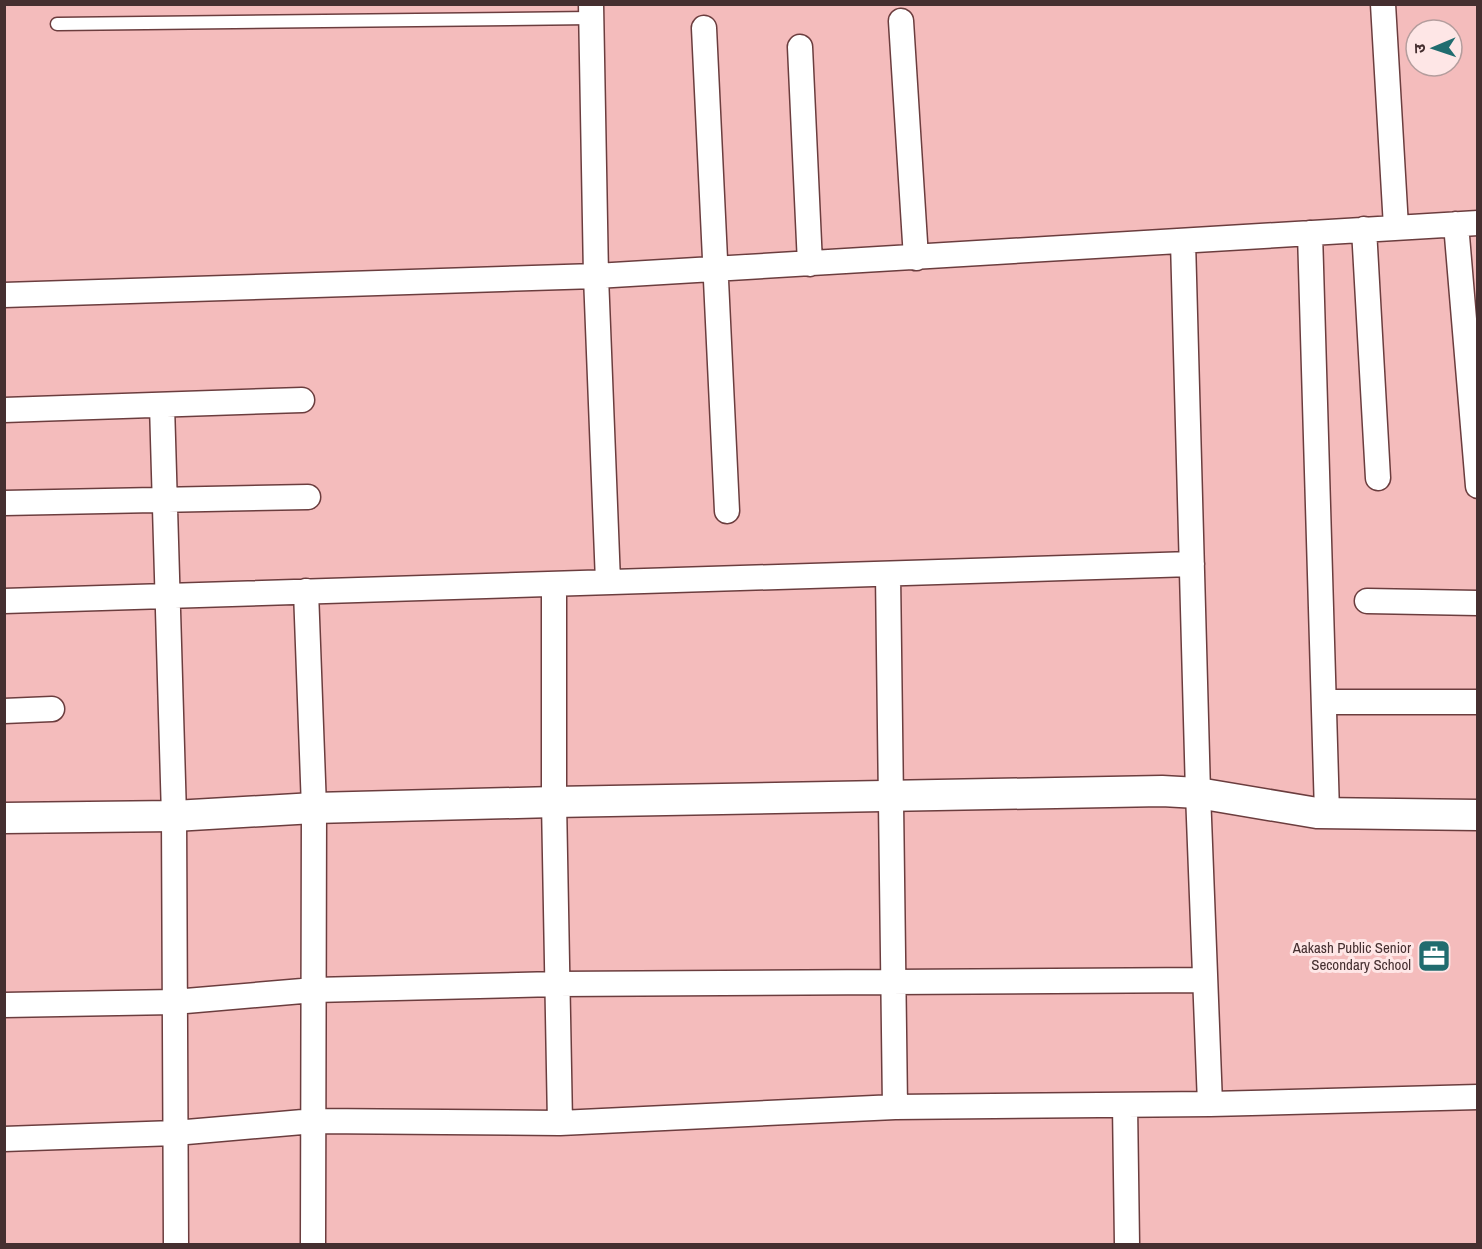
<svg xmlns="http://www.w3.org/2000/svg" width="1482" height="1249" viewBox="0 0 1482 1249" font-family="'Archivo Narrow','Noto Sans Devanagari',sans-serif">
<rect width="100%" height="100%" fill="#f4bcbc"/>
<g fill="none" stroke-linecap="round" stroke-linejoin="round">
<defs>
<path id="service" d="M57 24 592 18"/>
<path id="minor" d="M591 4 596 276 608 582
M1383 4 1396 227
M901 21 916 258
M704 28 727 511
M800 47 810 264
M1456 224 1478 486
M1364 229 1378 478
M1310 233 1327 813
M4 295 596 276 1478 223
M162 405 174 816 176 1244
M4 410 302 400
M4 503 308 497
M888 574 895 1107
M554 584V802L560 1123
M306 591 314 808 313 1244
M4 601 1192 564
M1367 601 1478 603
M1324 702H1478
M4 711 52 709
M4 1005 174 1002 314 990 557 984 1205 980
M1210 1104 1478 1097
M1125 1105 1127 1244
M4 1139 175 1133 314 1121 560 1123 895 1107 1210 1104 1198 793 1183 241"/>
<path id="tertiary" d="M4 818 174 816 314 808 554 802 1162 791 1198 793 1317 813 1478 815"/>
</defs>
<use href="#service" stroke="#6b3d3e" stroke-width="15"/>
<use href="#minor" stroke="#6b3d3e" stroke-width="27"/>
<use href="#tertiary" stroke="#6b3d3e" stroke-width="33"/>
<use href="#service" stroke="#fff" stroke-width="12"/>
<use href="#minor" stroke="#fff" stroke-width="24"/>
<use href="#tertiary" stroke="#fff" stroke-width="30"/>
</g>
<defs>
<symbol id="office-square" viewBox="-11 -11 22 22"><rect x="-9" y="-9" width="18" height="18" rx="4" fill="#206c6f" stroke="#fee6e6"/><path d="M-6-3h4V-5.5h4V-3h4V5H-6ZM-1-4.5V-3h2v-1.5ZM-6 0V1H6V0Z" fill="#fff"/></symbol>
</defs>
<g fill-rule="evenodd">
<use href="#office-square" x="1415" y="937" width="38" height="38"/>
</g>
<g text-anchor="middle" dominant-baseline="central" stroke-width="6" stroke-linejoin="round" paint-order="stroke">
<g font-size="15" fill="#452f30" stroke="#fee6e6" text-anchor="end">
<text x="1411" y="947">Aakash Public Senior<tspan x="1411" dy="17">Secondary School</tspan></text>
</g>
</g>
<rect width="1482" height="1249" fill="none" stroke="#452f30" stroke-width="12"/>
<g transform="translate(1434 48) rotate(268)"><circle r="28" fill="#fee6e6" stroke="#b49d9d" stroke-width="1.5"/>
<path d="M0-4.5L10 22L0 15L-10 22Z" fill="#206c6f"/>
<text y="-9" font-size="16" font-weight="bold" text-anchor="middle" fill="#452f30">उ</text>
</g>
</svg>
